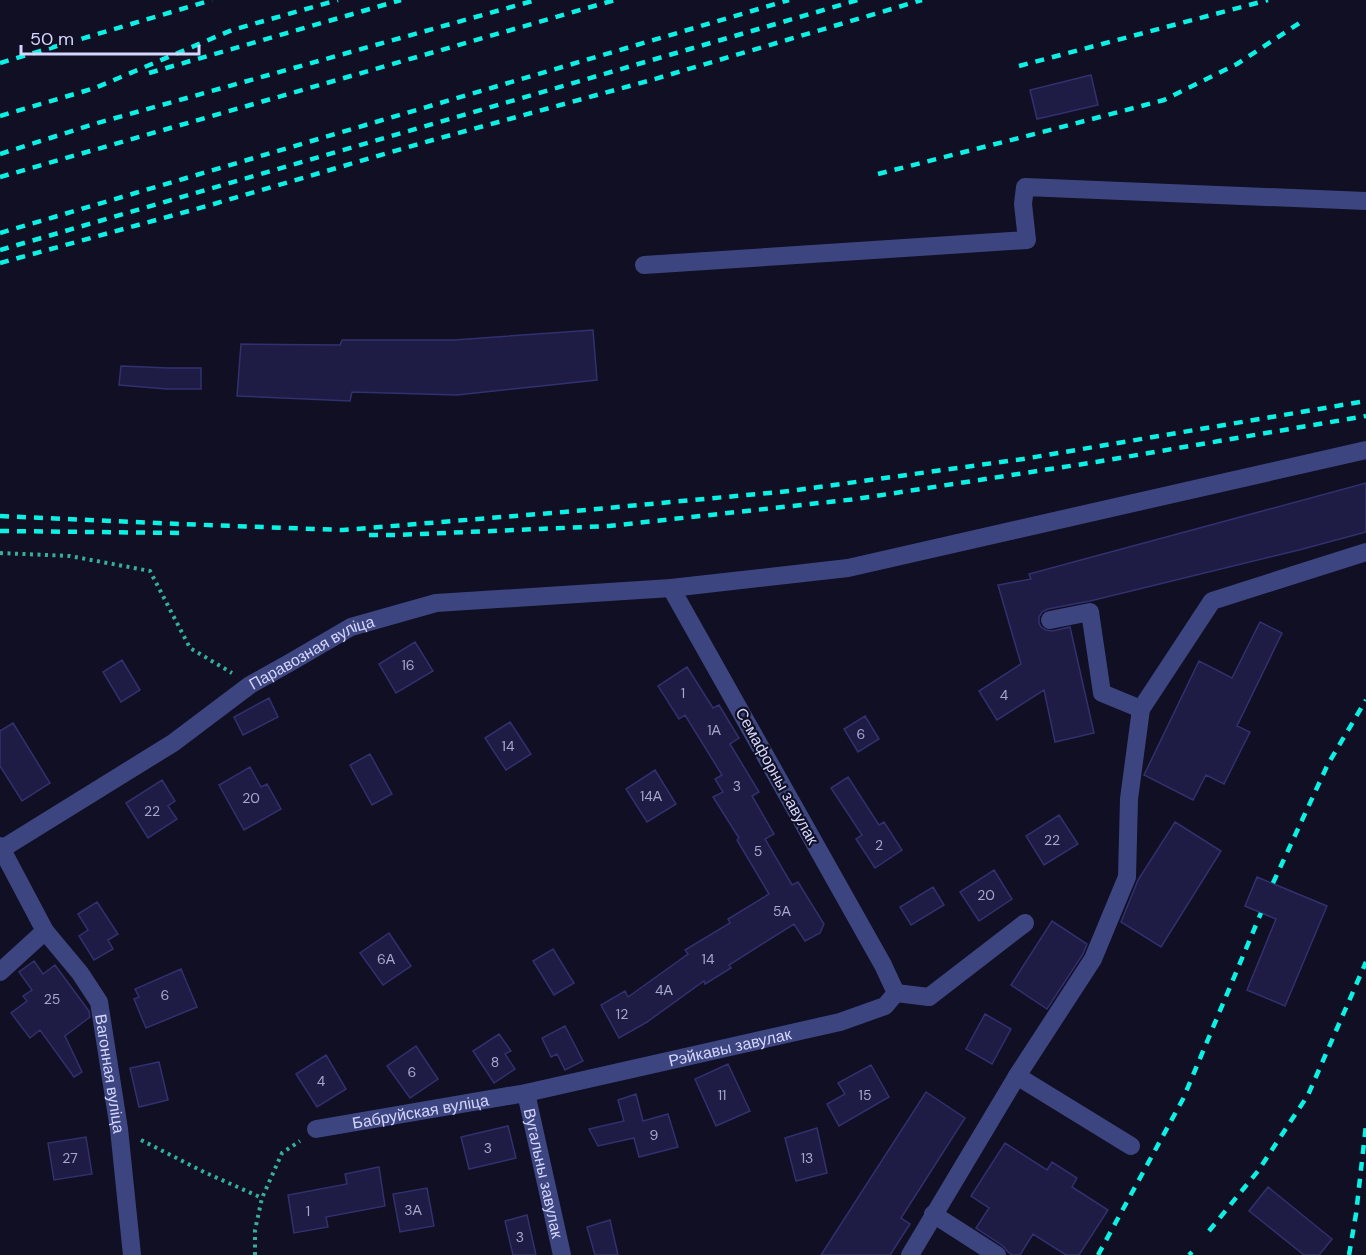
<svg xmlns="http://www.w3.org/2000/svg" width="1366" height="1255" viewBox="0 0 1366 1255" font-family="'DM Sans',sans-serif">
<rect width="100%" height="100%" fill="#100f24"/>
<path fill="#1e1c44" stroke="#32306e" stroke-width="1.5" d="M1091 75 1098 105 1037 119 1030 90Z
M593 330 597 380 457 395 352 392 350 401 237 396 241 344 340 345 342 340H454Z
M121 366 169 368H201V389H167L119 385Z
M1366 483V532L1299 550 1090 601 1048 609 1042 612 1039 617V623L1041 627 1046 630 1052 631 1070 627 1094 733 1055 742 1044 690 997 720 979 691 1021 664 998 585 1031 579 1029 574Z
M1260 622 1282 633 1237 726 1250 732 1224 784 1206 775 1193 800 1144 775 1199 661 1232 678Z
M415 642 433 671 396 693 379 664Z
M122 660 140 690 121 702 103 672Z
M687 667 713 708 719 705 739 738 730 744 759 792 752 796 774 834 765 839 792 885 798 882 824 924 820 933 805 941 794 924 729 965 731 968 705 984 704 981 647 1022 619 1038 601 1005 625 991 628 997 688 954 685 950 730 923 728 919 769 894 737 840 739 838 713 797 723 792 715 779 722 775 685 715 679 719 658 686Z
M269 698 278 717 243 735 234 717Z
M865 716 879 739 858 752 844 729Z
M510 722 531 754 506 770 485 738Z
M13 723 50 783 22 801 0 766V731Z
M370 754 392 794 372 805 350 765Z
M250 767 261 787 267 784 281 809 244 830 219 785Z
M655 770 676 804 647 822 626 789Z
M848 777 879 825 884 822 902 850 875 868 856 839 862 835 831 788Z
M162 780 175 801 168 806 177 819 148 838 126 803Z
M1059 815 1078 844 1044 865 1026 836Z
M1175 822 1221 851 1161 947 1121 922 1138 880Z
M994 870 1012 899 979 921 960 892Z
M1257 877 1327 906 1285 1006 1247 990 1276 919 1245 906Z
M933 887 944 905 911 925 900 907Z
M97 902 118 934 108 940 113 949 94 960 79 936 88 930 78 914Z
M1052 921 1087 944 1083 954 1047 1009 1011 985Z
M389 933 411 966 383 985 360 953Z
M553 949 574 983 554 995 533 961Z
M34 961 43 974 55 965 89 1011 90 1017 65 1036 82 1072 74 1077 40 1030 30 1038 11 1013 27 1001 23 996 32 990 19 972Z
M181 969 197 1007 146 1028 134 999 139 997 135 989Z
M985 1014 1011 1029 992 1064 966 1049Z
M565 1026 583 1061 565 1070 557 1054 551 1057 542 1038Z
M499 1034 511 1051 505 1054 515 1069 494 1083 473 1051Z
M416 1046 438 1079 410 1098 387 1066Z
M326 1055 346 1089 317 1107 296 1074Z
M159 1062 168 1100 139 1107 130 1068Z
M728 1064 750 1111 716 1126 695 1079Z
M871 1065 889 1097 839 1126 827 1104 845 1094 838 1083Z
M926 1092 965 1118 901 1218 910 1224 890 1255H821Z
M636 1094 643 1121 668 1114 678 1147 639 1157 634 1138 598 1146 589 1129 624 1121 618 1100Z
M508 1126 516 1158 469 1169 461 1137Z
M817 1128 827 1173 796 1181 785 1138Z
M86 1137 92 1174 54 1180 48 1143Z
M1005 1143 1047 1170 1052 1162 1077 1178 1072 1187 1108 1210 1079 1255H1066L1033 1234 1020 1255H1012L1008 1252 1003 1246 976 1228 989 1208 971 1196Z
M379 1167 385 1206 326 1217 328 1227 294 1233 288 1195 347 1184 345 1174Z
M1268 1187 1332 1239 1319 1255H1304L1249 1211Z
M427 1188 434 1226 400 1232 393 1194Z
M527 1215 536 1255H513L505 1221Z
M610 1220 618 1255H595L587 1227Z"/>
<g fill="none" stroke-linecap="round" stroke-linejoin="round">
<path stroke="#35b096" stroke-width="4" stroke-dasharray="3 4.5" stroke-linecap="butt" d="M0 553 70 556 150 571 190 648 232 673
M141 1140 204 1172 262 1198
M255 1255V1230L262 1198 282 1153 300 1141"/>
<g stroke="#3d4580" stroke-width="18">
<path d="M644 265 1027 240 1023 204 1025 187 1366 201"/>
<path d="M1050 620 1090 612 1102 693 1141 709"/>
<path id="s1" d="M0 846 45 931 80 973 99 1002 119 1129 132 1255"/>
<path id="s2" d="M0 850 173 743 250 685 291 662 351 627 436 603 671 588 848 568 1366 450"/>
<path d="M0 972 45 931"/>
<path d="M896 993 929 997 1025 923"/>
<path d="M1017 1076 1131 1146"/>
<path id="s3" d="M526 1093 562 1255"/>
<path id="s4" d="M316 1129 526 1093 840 1022 885 1006 896 993 883 965 671 588"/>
<path d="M933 1214 997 1255"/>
<path d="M910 1255 1017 1076 1093 959 1127 877 1129 799 1141 709 1212 601 1366 552"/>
</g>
<path stroke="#0bf2e5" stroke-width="4.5" stroke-dasharray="9 8" stroke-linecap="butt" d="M0 63 212 0
M1019 66 1268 0
M149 73 401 0
M0 116 95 88 232 30 338 0
M0 154 94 124 536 0
M878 174 1058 128 1164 100 1237 64 1304 20
M0 177 615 0
M0 233 789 0
M0 250 858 0
M0 263 207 206 422 143 648 81 922 0
M0 516 180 524 343 530 564 512 790 491 1023 459 1366 401
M0 531 183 533
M369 535H397L609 526 856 499 1096 462 1366 416
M1273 883 1328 764 1366 700
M1209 1231 1258 1171 1308 1095 1366 962
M1098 1255 1183 1099 1261 913
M1189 1255 1192 1252
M1349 1255 1356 1214 1366 1125"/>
</g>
<g text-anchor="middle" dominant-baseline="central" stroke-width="4.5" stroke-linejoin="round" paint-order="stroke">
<g font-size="14" fill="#a6a8cf">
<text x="408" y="665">16</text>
<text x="683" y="693">1</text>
<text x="1004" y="695">4</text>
<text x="714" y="730">1А</text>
<text x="861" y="734">6</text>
<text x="508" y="746">14</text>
<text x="737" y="786">3</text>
<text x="651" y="796">14А</text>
<text x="251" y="798">20</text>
<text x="152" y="811">22</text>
<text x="1052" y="840">22</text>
<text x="879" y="845">2</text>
<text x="758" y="851">5</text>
<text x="986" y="895">20</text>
<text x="782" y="911">5А</text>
<text x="386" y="959">6А</text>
<text x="708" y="959">14</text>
<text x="664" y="990">4А</text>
<text x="165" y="995">6</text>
<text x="52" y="999">25</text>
<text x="622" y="1014">12</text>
<text x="495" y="1062">8</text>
<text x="412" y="1072">6</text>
<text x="321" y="1081">4</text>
<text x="722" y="1095">11</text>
<text x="865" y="1095">15</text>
<text x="654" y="1135">9</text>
<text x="488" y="1148">3</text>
<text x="70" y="1158">27</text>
<text x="807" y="1158">13</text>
<text x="413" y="1210">3А</text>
<text x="308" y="1211">1</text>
<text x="520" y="1237">3</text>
</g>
<g font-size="16" fill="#d4d6fd" stroke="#100f24">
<text stroke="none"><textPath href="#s2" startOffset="370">Паравозная вуліца</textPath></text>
<text transform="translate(777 776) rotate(61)">Семафорны завулак</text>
<text stroke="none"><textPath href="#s4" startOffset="422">Рэйкавы завулак</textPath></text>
<text stroke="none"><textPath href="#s1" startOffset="258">Вагонная вуліца</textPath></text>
<text stroke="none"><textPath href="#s4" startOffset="106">Бабруйская вуліца</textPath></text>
<text stroke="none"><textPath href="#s3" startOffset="82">Вугальны завулак</textPath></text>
</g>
</g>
<path d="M21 45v9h178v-9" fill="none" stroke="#d4d6fd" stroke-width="3"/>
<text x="30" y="45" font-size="18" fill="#d4d6fd" stroke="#100f24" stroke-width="4.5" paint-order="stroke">50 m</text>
</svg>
